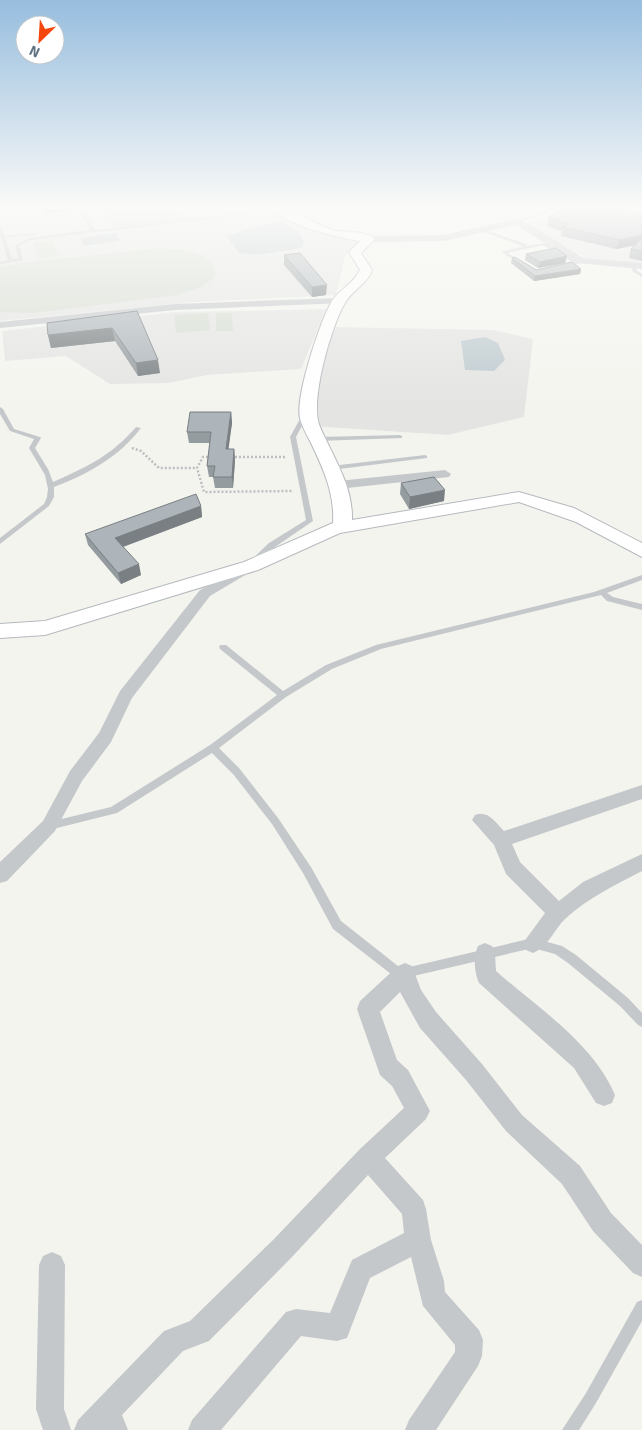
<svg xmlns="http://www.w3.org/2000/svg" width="642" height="1430" viewBox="0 0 642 1430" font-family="Signika,sans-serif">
<rect width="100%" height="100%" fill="#f4f4ef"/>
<path fill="#e4e5e3" d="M0 206H262L332 235 362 241 345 256 336 295 194 302 0 321Z
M569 206H642V265L585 258 536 228 533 221Z
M326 309 301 369 207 375 168 383 110 384 66 356 5 361 2 331 176 312Z
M329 327 493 330 533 339 524 417 448 435 311 426Z"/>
<path fill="#d4dcd0" d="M102 206H175L184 219 114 228Z
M53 240 58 256 38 258 33 242Z
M151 249C171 248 197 248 213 263L215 273 212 279 201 287 177 295 33 313 0 312V268L22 263Z
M208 313 210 330 176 333 174 315Z
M216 313H232L233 331H216Z"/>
<path fill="#becacf" d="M279 222C292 225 300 231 304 243L302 248 256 255 239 253 227 236 253 227Z
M116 233 120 241 84 246 80 238Z
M485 337 498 343 505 360 494 371 465 370 461 341Z"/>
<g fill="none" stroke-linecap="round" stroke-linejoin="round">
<defs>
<path id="secondary" d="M268 206C291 206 311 223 333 230 345 233 366 230 375 239L361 253 372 270 370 275C363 286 351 292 345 303 331 326 309 403 320 427 333 457 353 485 352 520L519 492 574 508 642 543V557L576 522 519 502 340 533 258 570 45 635 0 638V624L45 621 244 562 333 523C335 494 323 468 311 443 307 435 302 427 300 418 295 397 320 321 332 301 340 289 354 283 360 270L349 252 360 241C336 237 284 225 268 206Z"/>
</defs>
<use href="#secondary" stroke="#b4babe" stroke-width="2"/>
<path stroke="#bcbec0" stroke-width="2.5" stroke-dasharray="2 2" stroke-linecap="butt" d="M132 448 141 451 159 468H197
M212 457H203L197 468 204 492 292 491
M231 457H287"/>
<path fill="#c5c8cb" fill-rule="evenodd" d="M77 206H81L94 230 262 211 264 212 31 240 19 246 23 260 0 264V262L8 260 0 235V227L2 228 4 236 35 233 37 234 5 238 12 259 19 258 15 246 30 238 90 230Z
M559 206H565L518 223 515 222Z
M483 229 526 244V246L546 243 580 263 535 273 501 252 521 247 522 246 482 231ZM543 245 574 263 538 270 507 253Z
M633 265H637L636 270 642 274V277L632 271Z
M0 407 3 409 14 429 40 437 41 438 35 448 48 469 53 482C87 467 112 455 136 427L141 428C119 457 88 474 54 487V497L49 506 0 544V538L44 504 47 497 48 489 45 475 29 448 34 439 10 431 0 414Z
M305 410 310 411 296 437 313 521 275 547 257 564H251V560L269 543 306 520 290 437Z
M400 435 402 436V438L318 441 315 439 318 437Z
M425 455 427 456V458L331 470 328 468 331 466Z
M642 575V580L607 593 613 597 642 604V610L607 601 601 595 381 649 332 669 286 697 219 748 239 768 278 818 311 867 341 921 398 966 405 968 533 938 562 946 576 955 628 998 642 1013V1027L638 1025 620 1006 568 963 555 954 533 948 405 978 391 974 333 929 303 873 272 824 233 774 212 753 117 813 49 830 46 829 44 826 46 823 49 822 111 807 210 745 277 695 220 649 219 647 220 645H226L283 691 326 665 376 645 594 592Z
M642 1300V1321L596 1403 579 1430H562L586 1393 637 1302Z"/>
<path fill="#c5c8cb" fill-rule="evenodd" d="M445 470 451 474 449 477 338 489 332 485 338 481Z
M247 564 254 568 252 571 210 596 132 698 111 742 82 781 55 831 7 881 0 883V862L43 821 70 771 99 733 120 691 200 590Z
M642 785V799L512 844 520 862 559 901 583 882 642 854V871C615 885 588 898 565 919 554 930 548 947 533 953L526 950 523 943 545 913 506 874 494 845 472 820 475 815C488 810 495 822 504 831Z
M485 943 492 946 495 953 496 971C537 1007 594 1044 615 1095L612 1103 604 1106 596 1103 574 1068 479 983C474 972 473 957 478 946Z
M405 963 412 966 421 990 436 1012 482 1064 522 1115 580 1166 611 1213 642 1245V1277L633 1273 593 1231 562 1184 506 1131 466 1080 420 1028 400 992 380 1012 397 1060 408 1070 430 1111 426 1119 385 1158 423 1200 426 1209 431 1240 444 1281 445 1292 479 1330 483 1340 482 1356 478 1366 436 1430H405L409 1420 455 1352V1345L423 1306 411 1257 370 1278 347 1338 337 1341 301 1336 221 1430H188L192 1420 286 1312 296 1309 330 1313 352 1260 404 1233 402 1214 368 1175 292 1257 209 1341 183 1351 122 1415 128 1430H74L78 1420 164 1331 190 1321 274 1239 360 1149 404 1108 392 1086 380 1075 357 1009 360 1001 398 966Z
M52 1252 61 1256 65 1265 64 1409 71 1430H43L36 1409 39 1265 43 1256Z"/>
<path fill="#c5c8cb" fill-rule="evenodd" d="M517 219 533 226 583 258 642 263V269L576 263 516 225 444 241 369 242 364 239 369 236 444 235Z
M338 298 342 299V303L175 310 0 328V322L175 304Z"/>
<use href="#secondary" fill="#fff" fill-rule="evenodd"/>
</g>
<path fill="#959ca0" d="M580 208 642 215V261L629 258 631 249 635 245 616 249 561 236 562 231 547 226 549 217Z
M526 254 565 263 538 268 525 260Z
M284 255 326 295 312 297 284 265Z
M512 258 536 270 581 269 580 274 534 281 511 263Z
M137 311 160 373 138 376 115 341 51 348 48 335Z
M231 412 232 423 228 449H234L235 460 233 488H215L213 477H209L207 466 210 443H189L187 432Z
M401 483 444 501 409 509 400 494Z
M201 506 202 517 123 547 141 575 121 584 88 545 85 534Z"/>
<path fill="#797f82" d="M43 206H76L77 210 45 213Z
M84 206H100V207L85 209Z
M642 235V244L616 249 619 240Z
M567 256 565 263 538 268 540 262Z
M581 269 580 274 534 281 535 276Z
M327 285 326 295 312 297V287Z
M112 328 115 341 51 348 48 335Z
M158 360 160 373 138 376 136 363Z
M231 412 232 423 227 460 226 449Z
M234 449 235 460 233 488 232 477Z
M445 490 444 501 409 509 410 497Z
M201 506 202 517 117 549 115 538Z
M139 564 141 575 121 584 118 573Z"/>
<path fill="#adb5ba" stroke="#797f82" d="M566 206 580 208 583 206H600L642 215V235L619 240 563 227 568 224 549 217Z
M642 238V251L631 249Z
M556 248 567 256 540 262 526 254Z
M300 253 327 285 312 287 284 255Z
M515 257 536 270 572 262 581 269 535 276 512 258Z
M137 311 158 360 136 363 112 328 48 335 47 323Z
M190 412H231L226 449H234L232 477H213L215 466H207L211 432H187Z
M434 477 445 490 410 497 401 483Z
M196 494 201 506 115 538 139 564 118 573 85 534Z"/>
<linearGradient id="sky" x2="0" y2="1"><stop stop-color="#97bdde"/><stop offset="0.51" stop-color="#fafaf8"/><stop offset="1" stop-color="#fafaf8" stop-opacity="0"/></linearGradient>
<rect width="642" height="406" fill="url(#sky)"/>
<g transform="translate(40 40) rotate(205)"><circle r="24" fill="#ffffff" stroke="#bfc7cd"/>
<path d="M0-4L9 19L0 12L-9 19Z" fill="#f5460e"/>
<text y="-8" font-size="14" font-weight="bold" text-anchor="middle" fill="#607383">N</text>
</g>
</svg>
